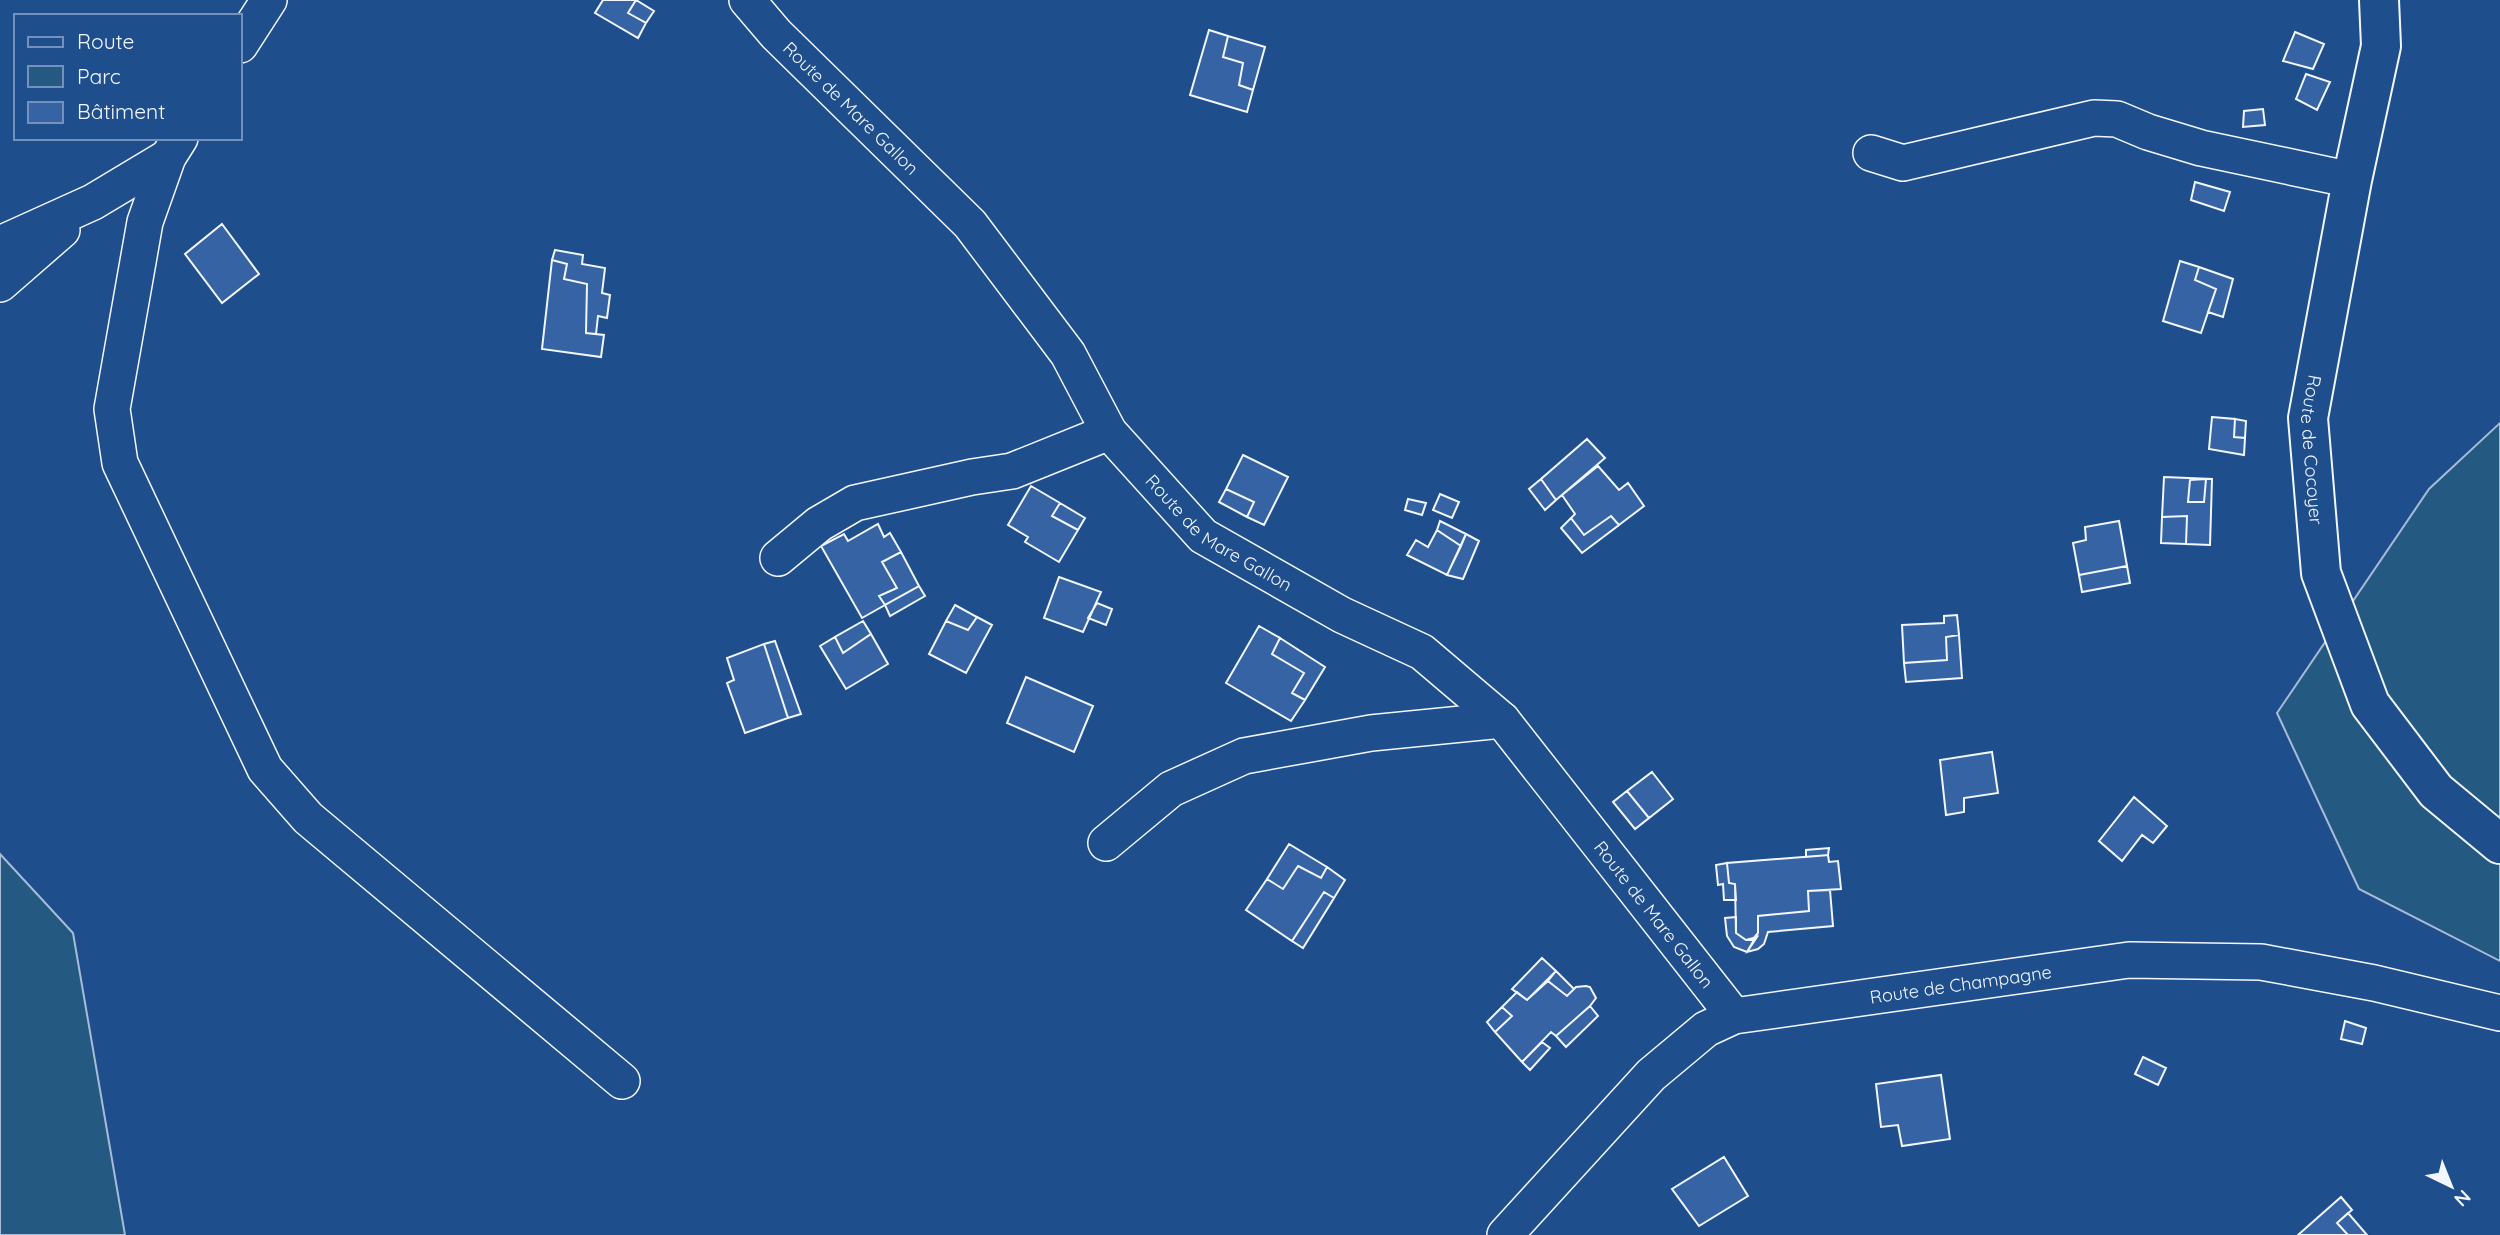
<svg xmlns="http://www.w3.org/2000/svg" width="2500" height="1235" viewBox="0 0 2500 1235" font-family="Quicksand,sans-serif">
<rect width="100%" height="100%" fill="#1f4e8c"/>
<path fill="#245a82" stroke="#a8bbd7" stroke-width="2" d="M2500 423V961L2359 889 2277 713 2429 489Z
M0 854 73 933 125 1235H0Z"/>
<path fill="#3563a3" stroke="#f2f6ff" stroke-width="2" fill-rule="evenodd" d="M603 0H636L628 13 646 23 638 38 595 13Z
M636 0 654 11 646 23 628 13Z
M1209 30 1228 36 1223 57 1243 63 1239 85 1253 90 1247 112 1190 95Z
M2295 32 2324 44 2313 69 2283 61Z
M1228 36 1265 47 1253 90 1239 85 1243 63 1223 57Z
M2306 74 2330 82 2317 110 2296 99Z
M2263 109 2265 125 2243 127 2244 111Z
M2195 182 2230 192 2224 211 2191 200Z
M222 224 259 274 222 303 185 254Z
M555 250 583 255 582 264 605 268 602 293 610 295 607 318 598 316 596 334 586 333 587 284 564 279 567 264 552 260Z
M552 260 567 264 564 279 587 284 586 333 604 335 601 357 542 349Z
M2180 261 2199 267 2195 280 2216 289 2201 333 2163 321Z
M2199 267 2233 279 2223 317 2208 312 2216 289 2195 280Z
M2212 417 2235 419 2234 437 2245 438 2244 455 2209 449Z
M2235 419 2246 421 2245 438 2234 437Z
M1587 439 1605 458 1556 500 1541 479Z
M1243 455 1288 477 1264 525 1247 517 1254 502 1226 489Z
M1598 466 1619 490 1628 483 1644 506 1619 525 1611 516 1584 535 1571 518 1575 514 1562 495Z
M2164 477 2212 479 2210 545 2186 544 2187 516 2162 517ZM2206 479 2204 502H2188L2190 480Z
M1541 479 1556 500 1545 510 1529 489Z
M2206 479 2204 502H2188L2190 480Z
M1031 486 1060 503 1052 516 1078 530 1059 562 1025 542 1028 537 1008 525Z
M1226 489 1254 502 1247 517 1219 502Z
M1440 494 1459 502 1452 518 1433 510Z
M1408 499 1426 503 1422 515 1405 510Z
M1060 503 1085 518 1078 530 1052 516Z
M1611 516 1619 525 1582 553 1561 528 1571 518 1584 535Z
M2187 516 2186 544 2161 543 2162 517Z
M1440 521 1466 534 1461 546 1437 530Z
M2119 521 2127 566 2079 575 2073 543 2086 540 2085 527Z
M878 524 884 537 890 533 901 552 882 562 897 588 879 596 885 605 862 618 821 546 844 534 848 541Z
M1437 530 1461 546 1447 575 1407 555 1416 540 1428 547Z
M1466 534 1479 541 1463 579 1447 575Z
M901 552 919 586 885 605 879 596 897 588 882 562Z
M2127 566 2130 583 2082 592 2079 575Z
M1059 577 1101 592 1083 632 1044 618Z
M919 586 925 596 890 616 885 605Z
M1097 603 1112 609 1106 625 1088 618Z
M955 605 977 617 968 630 946 621Z
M1957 615 1959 635 1946 637 1947 660 1904 663 1902 625 1944 623V616Z
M977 617 992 625 966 673 929 654 946 621 968 630Z
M863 621 871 634 843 653 835 637Z
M1259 626 1280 638 1272 654 1304 673 1292 693 1305 700 1291 721 1226 683Z
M871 634 888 664 846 689 820 646 835 637 843 653Z
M1959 635 1962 678 1906 682 1904 663 1947 660 1946 637Z
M1280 638 1325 667 1305 700 1292 693 1304 673 1272 654Z
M775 641 801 714 788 718 764 644Z
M764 644 788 718 745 733 727 683 734 680 727 658Z
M1026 677 1093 706 1074 752 1007 723Z
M1992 752 1998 793 1964 798V812L1946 815 1940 760Z
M1652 772 1673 799 1649 818 1627 791Z
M1627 791 1649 818 1635 829 1613 802Z
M2134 797 2167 826 2153 843 2142 835 2122 861 2099 841Z
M1289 844 1327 867 1321 878 1298 866 1283 889 1267 879Z
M1829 848 1828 855 1806 857V850Z
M1828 855 1829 862 1838 861 1841 889 1808 891 1809 911 1758 916V933L1752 940H1746L1736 933 1735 884 1729 883 1727 863Z
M1727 863 1729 883 1735 884 1736 900H1724L1723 884 1718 885 1716 865Z
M1298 866 1321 878 1327 867 1345 880 1334 898 1324 892 1292 941 1246 910 1267 879 1283 889Z
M1830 890 1833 926 1768 932 1764 944 1758 949 1747 952 1758 933V916L1809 911 1808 891Z
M1324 892 1334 898 1303 948 1292 941Z
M1736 917V933L1746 940 1757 937 1747 952 1734 947 1727 936 1725 918Z
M1542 958 1556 971 1527 1000 1512 989Z
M1556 971 1574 989 1567 996 1548 981Z
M1548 981 1567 996 1576 987 1586 986 1590 987 1596 998 1590 1006 1556 1036 1551 1032 1522 1062 1495 1032 1512 1016 1502 1007 1517 992 1527 1000Z
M1590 1006 1598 1016 1566 1047 1556 1036Z
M1502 1007 1512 1016 1495 1032 1487 1022Z
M2345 1021 2366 1028 2362 1044 2341 1039Z
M1542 1042 1550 1048 1530 1070 1522 1062Z
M2143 1057 2166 1068 2158 1085 2135 1074Z
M1941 1075 1950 1139 1902 1146 1898 1125 1881 1127 1876 1084Z
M1724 1157 1748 1196 1699 1226 1672 1189Z
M2341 1197 2352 1210 2337 1223 2348 1235H2298Z
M2348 1213 2367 1235H2348L2337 1223Z"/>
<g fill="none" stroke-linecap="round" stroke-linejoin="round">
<defs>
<g id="street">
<path id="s1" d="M747 0 776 34 970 224 1068 354 1109 432 1203 536 1342 615 1422 652 1502 720 1734 1016"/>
<path d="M240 45 269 0"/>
<path d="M180 138 168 157 145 222 112 409 120 463 265 769 308 818 622 1081"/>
<path d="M1871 153 1903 163 2094 118 2117 119 2148 132 2201 148 2352 180"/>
<path d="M0 244 93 202 168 157"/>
<path d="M0 284 62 230"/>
<path d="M778 558 819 524 855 503 972 477 1012 471 1109 432"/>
<path d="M1106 843 1171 789 1244 756 1371 733 1502 720"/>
<path id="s2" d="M1505 1235 1651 1075 1706 1029 1734 1016 2129 960 2261 962 2374 983 2500 1013"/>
</g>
<g id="secondary">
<path id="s3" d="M2379 0 2381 46 2352 180 2308 418 2321 573 2370 704 2436 791 2500 844"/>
</g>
</defs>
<use href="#street" stroke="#f2f6ff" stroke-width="38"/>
<use href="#secondary" stroke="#f2f6ff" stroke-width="42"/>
<use href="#street" stroke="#1f4e8c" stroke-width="35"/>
<use href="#secondary" stroke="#1f4e8c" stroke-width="38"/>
</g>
<g text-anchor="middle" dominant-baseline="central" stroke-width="5" stroke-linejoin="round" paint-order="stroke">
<g font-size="18" fill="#f2f6ff" stroke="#1f4e8c">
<text stroke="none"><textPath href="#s1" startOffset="150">Route de Mare Gallon</textPath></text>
<text stroke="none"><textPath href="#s3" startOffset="457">Route de Cocoyer</textPath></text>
<text stroke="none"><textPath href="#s1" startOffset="718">Route de Mare Gallon</textPath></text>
<text stroke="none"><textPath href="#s1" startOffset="1307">Route de Mare Gallon</textPath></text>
<text stroke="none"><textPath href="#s2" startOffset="548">Route de Champagne</textPath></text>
</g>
</g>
<rect x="14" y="14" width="228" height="126" fill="#1f4e8c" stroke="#7391ba" stroke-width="2"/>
<rect x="28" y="37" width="35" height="10" fill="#1f4e8c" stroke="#7391ba" stroke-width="2"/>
<text x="77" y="49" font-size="21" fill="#f2f6ff">Route</text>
<rect x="28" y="66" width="35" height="21" fill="#245a82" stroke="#7391ba" stroke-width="2"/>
<text x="77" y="84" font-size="21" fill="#f2f6ff">Parc</text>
<rect x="28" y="102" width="35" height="21" fill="#3563a3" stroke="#7391ba" stroke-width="2"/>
<text x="77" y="119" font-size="21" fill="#f2f6ff">Bâtiment</text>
<g transform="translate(2451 1186) rotate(137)" stroke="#1f4e8c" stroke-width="5" paint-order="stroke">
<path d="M0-5L12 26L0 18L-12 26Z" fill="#f2f6ff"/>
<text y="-10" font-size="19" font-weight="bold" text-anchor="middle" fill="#f2f6ff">N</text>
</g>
</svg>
